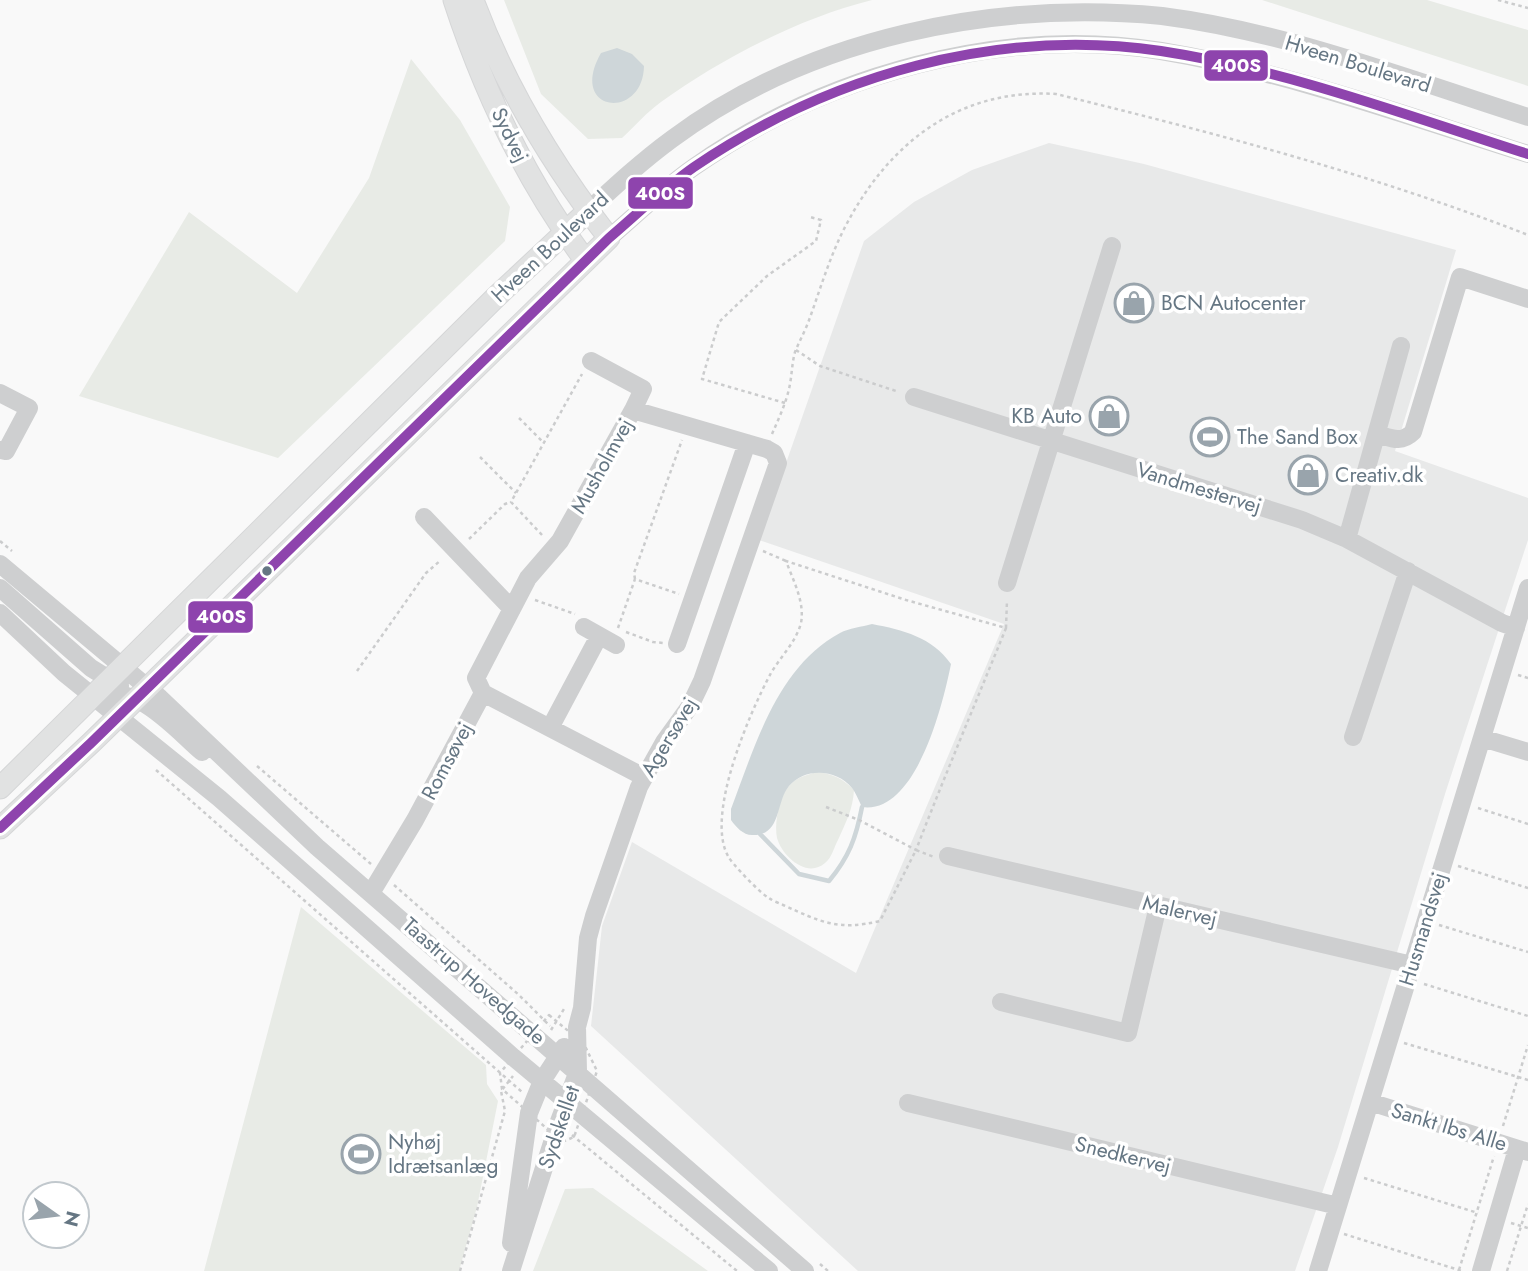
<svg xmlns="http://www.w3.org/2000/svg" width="1528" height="1271" viewBox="0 0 1528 1271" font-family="Jost,sans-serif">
<rect width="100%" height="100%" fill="#f9f9f9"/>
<path fill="#e8e9e9" d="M1049 143 1144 164 1456 250 1395 451 1528 498V540L1445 794 1338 1147 1295 1271H858L591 1026 602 926 632 842 856 973 1004 624 759 540 864 241 914 202 972 170Z"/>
<path fill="#e8ebe6" d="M504 0H872C800 18 722 58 661 102 647 112 635 126 622 138L588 139 541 94Z
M1262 0H1427L1528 30V86Z
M411 59 460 120 510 207 505 241 278 458 79 396 189 212 297 293 369 178Z
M817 772C833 774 842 778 854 790 853 809 846 822 838 840 834 847 832 858 825 863 807 879 782 856 777 838 774 823 779 797 789 786 796 777 807 775 817 772Z
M301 907 486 1065 487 1084 498 1101 477 1207 459 1271H204Z
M593 1188 708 1271H533L565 1189Z"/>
<path fill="#ced6d9" d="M617 48 632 54 644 66C643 121 567 113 601 53Z
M872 624C903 630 932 637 951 664 943 704 916 815 862 807 859 801 856 793 852 788 837 769 805 767 789 786 775 803 782 836 752 835 743 835 736 827 731 820V809C755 746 777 667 840 633 849 628 862 627 872 624Z"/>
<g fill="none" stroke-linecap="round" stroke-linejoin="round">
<path stroke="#ced6d9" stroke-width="4.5" d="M760 834 799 874 829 881C849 857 856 838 862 807"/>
<defs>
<path id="major" d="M454 0C484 92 527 182 585 260
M0 788 496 297 588 211
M0 828 91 743 609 238C554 167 504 84 473 0"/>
</defs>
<use href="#major" stroke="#d5d6d7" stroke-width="23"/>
<path stroke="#cbcccd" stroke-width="2.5" stroke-dasharray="3.5 3.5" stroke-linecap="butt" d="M1498 0 1528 8
M796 350 820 366 899 392
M785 403 702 379 719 322 767 276 816 241 821 220 810 217
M519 418 544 443
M772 434C779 418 787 401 790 384 792 373 792 363 795 352 799 342 804 333 808 323 819 293 828 262 842 233 885 146 956 88 1056 94 1215 133 1375 175 1528 235
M480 457 516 493
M542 535 511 502 582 374
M469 539 505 504 511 502
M0 541 12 551
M763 551 786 561
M635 579 634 573 682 440
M535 600 575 614
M618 628 635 579 679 594
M1006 628 1007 600
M626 632 653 642 663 643
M357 671 426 573 441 560
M1518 675 1528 678
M257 766 371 864
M156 770 522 1092
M826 807 859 820 916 850C945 775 976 702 1006 628L906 600 786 561C793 580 805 602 801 623 796 642 781 656 771 673 750 712 705 815 728 856 731 863 762 895 769 898 773 901 779 903 783 905 821 922 838 931 880 921L916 850 934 857
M1478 808 1528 824
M1458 866 1528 888
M394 885 519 995 550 1026
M1439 925 1528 952
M1424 984 1528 1016
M549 1015 584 1044 597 1071 574 1137 562 1142 502 1089 500 1073Z
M551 1030 564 1009
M1404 1043 1528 1080
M1503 1126 1528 1045
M572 1135 737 1271
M1364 1178 1478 1213
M1511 1223 1528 1228
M1344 1234 1462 1271
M820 1264 828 1271
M1459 1270 1494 1156
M460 1271 505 1111 501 1091 513 1076
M1507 1271 1528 1204"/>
<path stroke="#cecfd0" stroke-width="18" d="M588 211C615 186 642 161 672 139 809 37 994 0 1162 16 1287 32 1408 79 1528 117
M609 238C637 214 664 188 694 167 825 75 1002 25 1161 51 1287 72 1407 116 1528 154
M591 361 643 389 633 410
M0 393 29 408 6 451 0 450
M914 397 1302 520 1347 539 1502 623 1516 628
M1377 434C1391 438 1401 444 1413 432L1460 277 1528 299
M424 517 512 609
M1347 539 1401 346
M0 564 160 698 317 847 805 1271
M1007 583 1112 246
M0 588 91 668 120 686
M0 613 64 673 219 798 513 1057 769 1271
M584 627 616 645
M677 644 747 443
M483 693 476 678 528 578 560 541 633 410 767 449 774 453 778 463 702 681 690 706 664 742 639 787 594 916 588 938 582 1008 577 1027 578 1071 558 1124 511 1271
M93 697C135 680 173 727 202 752
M550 728 599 636
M1353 737 1408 571
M1482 738 1528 752
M948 856 1412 965
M371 893 415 820 483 693 644 777
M1001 1002 1128 1033 1158 906
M1370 1102 1528 1152
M908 1103 1338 1206
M511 1243 529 1113 542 1081 564 1047
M1318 1271 1528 588
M1481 1271 1517 1149"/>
<use href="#major" stroke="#e1e2e2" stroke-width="21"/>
<defs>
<path id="bus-1" d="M0 828 91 743 609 238C637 214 664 188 694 167 830 75 997 27 1161 51 1287 70 1408 116 1528 154"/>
</defs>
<use href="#bus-1" stroke="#fff" stroke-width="16"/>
<use href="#bus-1" stroke="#8e44ad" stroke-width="10"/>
</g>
<defs>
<symbol id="shop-ring" viewBox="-11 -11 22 22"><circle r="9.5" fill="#fff" stroke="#99a4ac" stroke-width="1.5"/><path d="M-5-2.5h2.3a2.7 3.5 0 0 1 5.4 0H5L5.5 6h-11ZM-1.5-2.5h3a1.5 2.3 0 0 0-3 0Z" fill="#99a4ac"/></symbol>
<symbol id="stadium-ring" viewBox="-11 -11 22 22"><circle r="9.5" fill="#fff" stroke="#99a4ac" stroke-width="1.5"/><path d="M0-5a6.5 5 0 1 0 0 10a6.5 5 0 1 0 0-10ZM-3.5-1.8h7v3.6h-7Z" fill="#99a4ac"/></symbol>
</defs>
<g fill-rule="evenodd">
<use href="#shop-ring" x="1112" y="281" width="44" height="44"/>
<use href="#shop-ring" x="1087" y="394" width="44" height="44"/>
<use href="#stadium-ring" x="1188" y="415" width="44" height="44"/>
<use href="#shop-ring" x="1286" y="453" width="44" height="44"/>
<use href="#stadium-ring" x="339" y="1132" width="44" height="44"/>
</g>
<circle fill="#657683" stroke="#fff" stroke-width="2.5" cx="267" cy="571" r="6"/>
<g text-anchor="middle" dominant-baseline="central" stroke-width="7" stroke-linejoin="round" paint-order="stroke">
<g font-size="21" fill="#657683" stroke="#fff">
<text transform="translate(1358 64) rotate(17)">Hveen Boulevard</text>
<text transform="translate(510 135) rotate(64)">Sydvej</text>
<text transform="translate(550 247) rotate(-43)">Hveen Boulevard</text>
<text transform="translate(602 466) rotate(-61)">Musholmvej</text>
<text transform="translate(1199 488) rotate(17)">Vandmestervej</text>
<text transform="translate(669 737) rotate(-59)">Agersøvej</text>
<text transform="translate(447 761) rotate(-62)">Romsøvej</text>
<text transform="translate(1180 911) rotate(13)">Malervej</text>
<text transform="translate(1423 929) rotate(-73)">Husmandsvej</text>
<text transform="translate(474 981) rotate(41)">Taastrup Hovedgade</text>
<text transform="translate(559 1127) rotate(-71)">Sydskellet</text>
<text transform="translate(1449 1127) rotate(17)">Sankt Ibs Alle</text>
<text transform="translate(1123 1155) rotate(14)">Snedkervej</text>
</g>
<g font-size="21" fill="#657683" stroke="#fff" text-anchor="start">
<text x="1161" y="303">BCN Autocenter</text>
<text x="1082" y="416" text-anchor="end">KB Auto</text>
<text x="1237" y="437">The Sand Box</text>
<text x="1335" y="475">Creativ.dk</text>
<text x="388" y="1142">Nyhøj<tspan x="388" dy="24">Idrætsanlæg</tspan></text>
</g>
</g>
<g stroke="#fff" stroke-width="2.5">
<rect x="1203" y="49" width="66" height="33" rx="7" fill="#8e44ad"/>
<rect x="627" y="176" width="67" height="34" rx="7" fill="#8e44ad"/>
<rect x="187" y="600" width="67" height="34" rx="7" fill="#8e44ad"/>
</g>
<g font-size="19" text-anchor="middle" font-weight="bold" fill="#fff">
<text x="1236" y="72">400S</text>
<text x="660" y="200">400S</text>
<text x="221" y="623">400S</text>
</g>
<g transform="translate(56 1215) rotate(104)"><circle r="33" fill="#ffffff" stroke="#c1c8cd" stroke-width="2"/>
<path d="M0-5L12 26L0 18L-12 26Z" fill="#99a4ac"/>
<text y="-10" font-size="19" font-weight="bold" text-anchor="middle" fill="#657683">N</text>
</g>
</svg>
